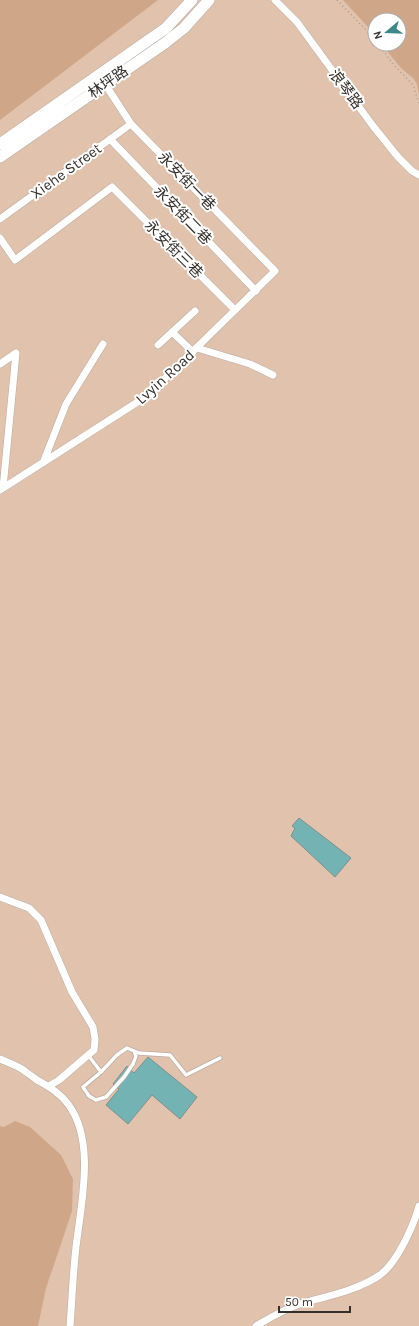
<svg xmlns="http://www.w3.org/2000/svg" width="419" height="1326" viewBox="0 0 419 1326" font-family="Karla,'Noto Sans SC',sans-serif">
<rect width="100%" height="100%" fill="#eee0d6"/>
<path fill="#e0c2ad" fill-rule="evenodd" d="M0 0H419V1326H0ZM375 20H399V44H375Z"/>
<path fill="#d0a688" d="M0 0H158L0 120Z
M343 0H419V95L417 84 413 78 401 68 381 44H399V20H375V37L368 27Z
M15 1121 30 1127 61 1155 73 1179 72 1211 60 1247 46 1288 38 1326H0V1126L4 1127Z"/>
<path fill="#74b3b4" stroke="#7d8f8f" d="M299 818 351 858 335 877 291 836 295 828 292 826Z
M148 1057 197 1097 180 1119 152 1095 128 1124 106 1105 119 1089 113 1084 127 1066 134 1073Z"/>
<g fill="none" stroke-linecap="round" stroke-linejoin="round">
<defs>
<path id="lane" d="M88 1055 101 1072 117 1055 127 1048 139 1053 170 1055 186 1075 220 1058
M101 1072 83 1087 89 1096 96 1100 106 1097 124 1077 133 1064 136 1056 134 1051"/>
<path id="street" d="M275 0 297 22 373 126 398 157 412 171 419 175
M110 139 256 291
M0 219 131 124
M0 238 15 260 112 187 235 310
M172 332 193 352
M158 345 195 311
M197 348 250 364 273 375
M0 364 16 353 3 488
M43 463 66 404 103 344
M0 490 147 396 275 271 131 124 105 84
M0 897 29 908 41 920 72 992 93 1027 95 1039 94 1050 59 1080 49 1086
M0 1059C7 1062 15 1065 22 1069 27 1073 32 1076 37 1080 49 1087 59 1092 68 1104 96 1141 81 1204 76 1247 73 1273 72 1300 70 1326
M256 1326C270 1318 284 1309 300 1304 327 1296 356 1291 380 1275 397 1263 414 1225 419 1206"/>
<path id="secondary" d="M0 144 166 28 192 0
M0 157 165 43 184 28 209 0"/>
</defs>
<use href="#lane" stroke="#baada3" stroke-width="5"/>
<use href="#street" stroke="#baada3" stroke-width="8"/>
<use href="#secondary" stroke="#baada3" stroke-width="12"/>
<path stroke="#a89e96" stroke-width="1.5" stroke-dasharray="1 3" stroke-linecap="butt" d="M337 0 367 31 375 41
M378 44 394 65 413 85 419 104"/>
<use href="#lane" stroke="#fff" stroke-width="3.5"/>
<use href="#street" stroke="#fff" stroke-width="7"/>
<use href="#secondary" stroke="#fff" stroke-width="11"/>
</g>
<g text-anchor="middle" dominant-baseline="central" stroke-width="4" stroke-linejoin="round" paint-order="stroke">
<g font-size="15" fill="#342f2b" stroke="#fff">
<text transform="translate(108 82) rotate(-35)">林坪路</text>
<text transform="translate(346 89) rotate(53)">浪琴路</text>
<text transform="translate(66 171) rotate(-36)">Xiehe Street</text>
<text transform="translate(187 181) rotate(46)">永安街一巷</text>
<text transform="translate(183 215) rotate(46)">永安街二巷</text>
<text transform="translate(174 249) rotate(45)">永安街三巷</text>
<text transform="translate(165 377) rotate(-42)">Lvyin Road</text>
</g>
</g>
<g transform="translate(387 32) rotate(251)"><circle r="19" fill="#ffffff" stroke="#aeacaa"/>
<path d="M0-3L7 15L0 10L-7 15Z" fill="#3e8687"/>
<text y="-6" font-size="11" font-weight="bold" text-anchor="middle" fill="#342f2b">N</text>
</g>
<path d="M279 1306v6h71v-6" fill="none" stroke="#342f2b" stroke-width="2"/>
<text x="285" y="1306" font-size="12" fill="#342f2b" stroke="#ffffff" stroke-width="3" paint-order="stroke">50 m</text>
</svg>
